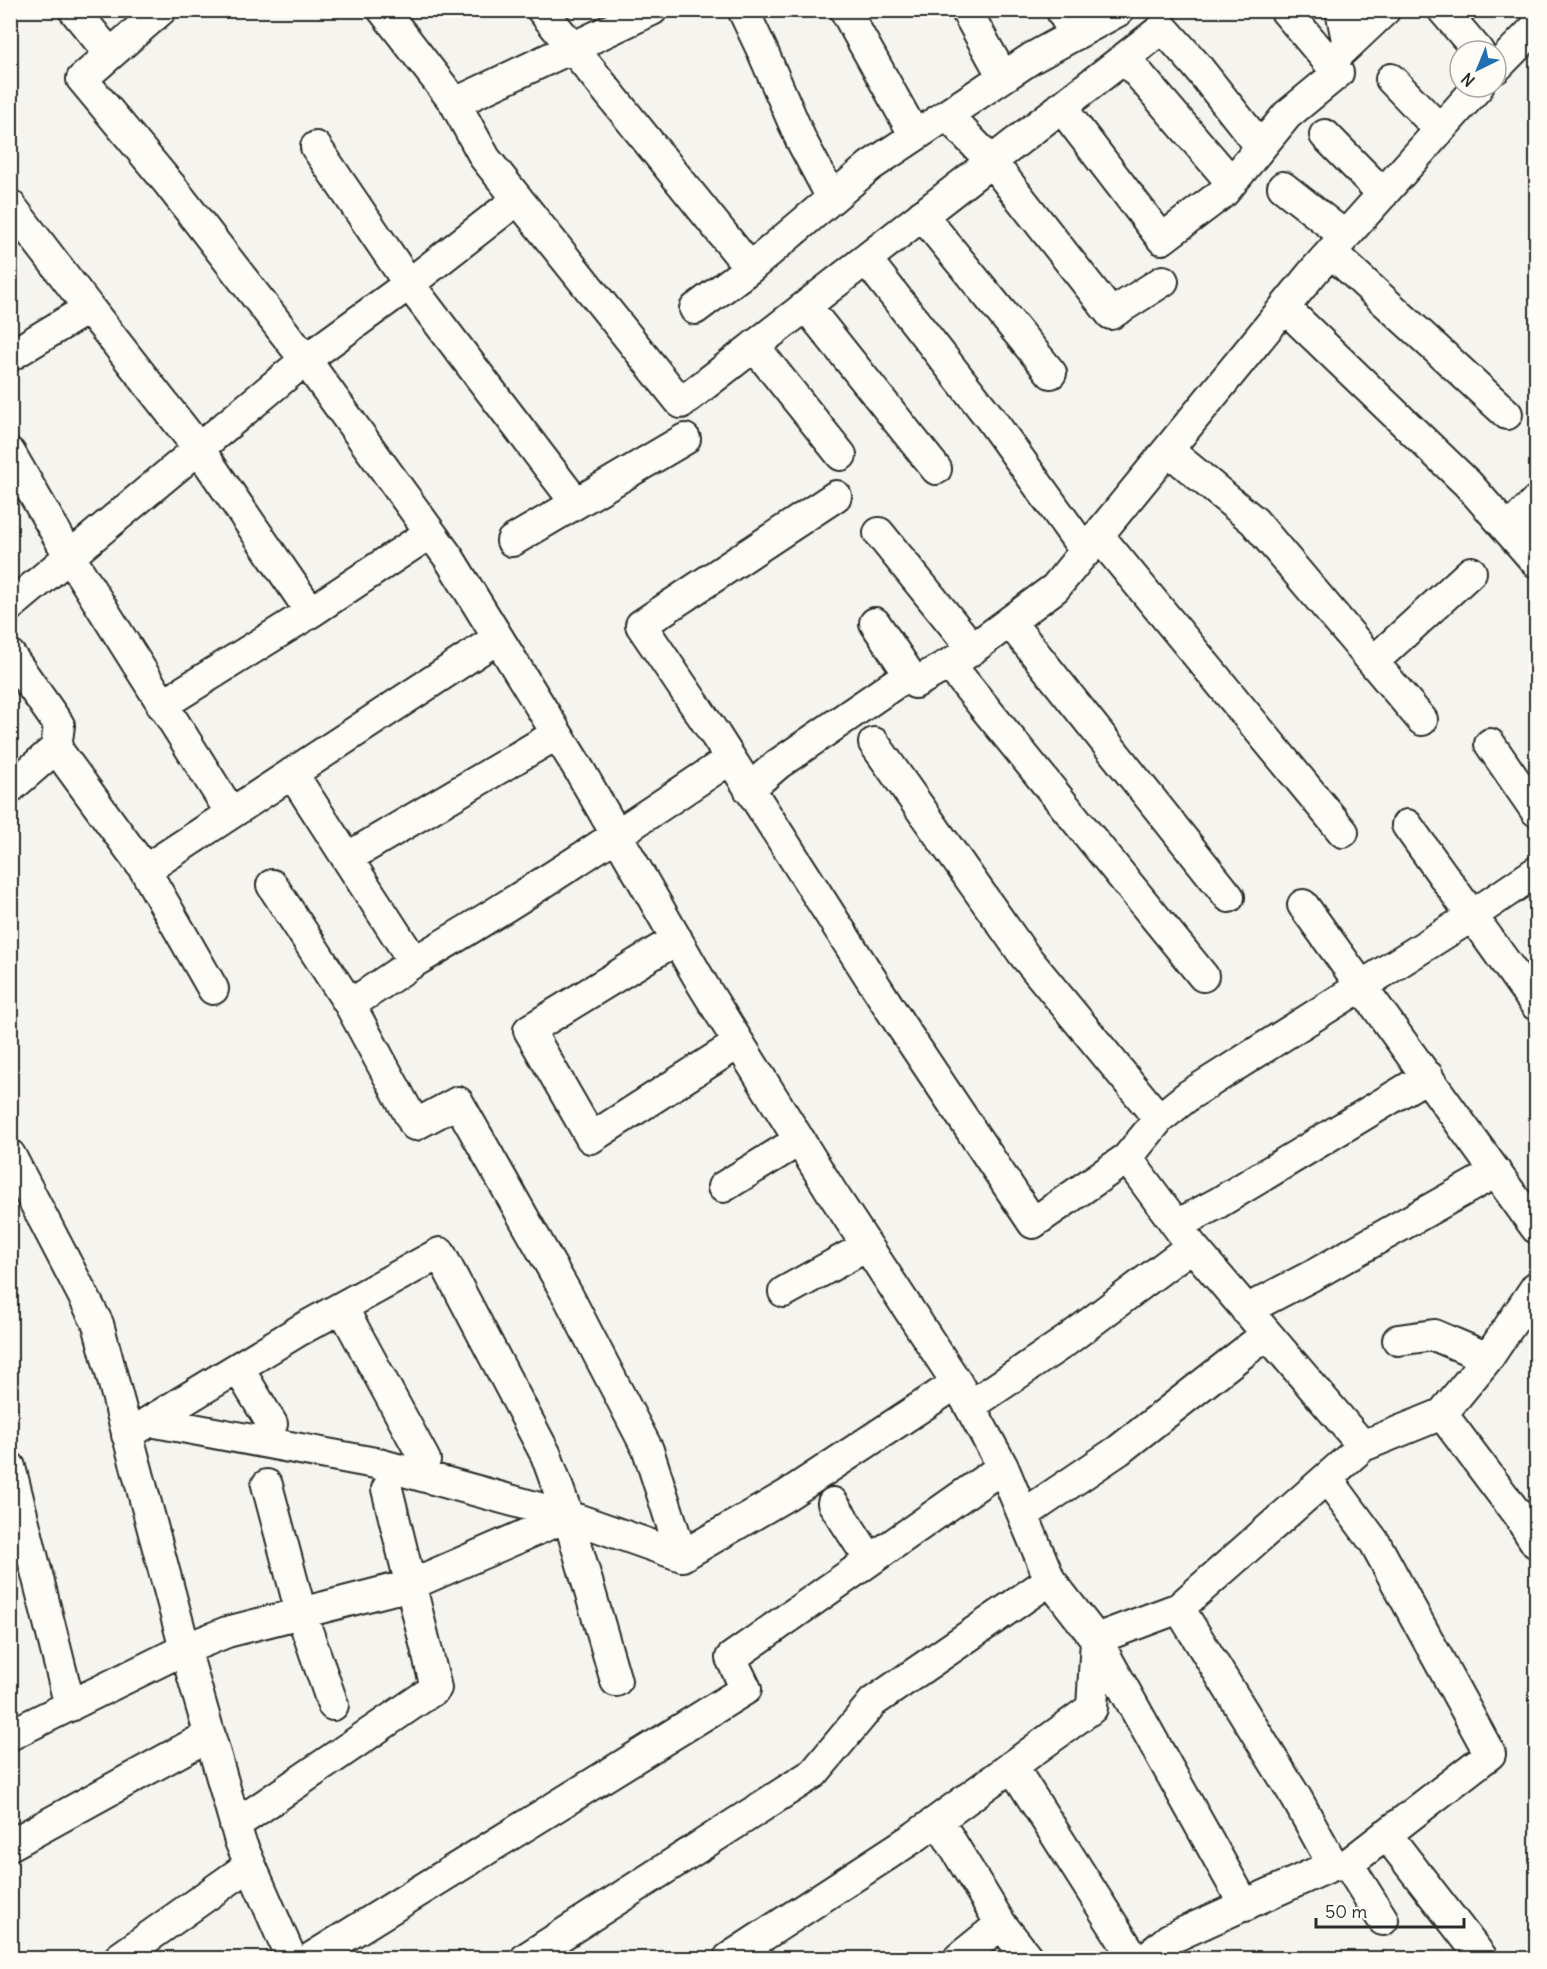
<svg xmlns="http://www.w3.org/2000/svg" width="1547" height="1969" viewBox="0 0 1547 1969" font-family="Delius,sans-serif">
<rect width="100%" height="100%" fill="#f5f4ef"/>
<filter id="ink" filterUnits="userSpaceOnUse"><feTurbulence type="fractalNoise" baseFrequency=".0167" numOctaves="2"/><feDisplacementMap in="SourceGraphic" scale="12" xChannelSelector="R" yChannelSelector="G"/><feConvolveMatrix kernelMatrix="1 2 1 2 8 2 1 2 1" color-interpolation-filters="sRGB"/></filter>
<g filter="url(#ink)">
<g fill="none" stroke-linecap="round" stroke-linejoin="round">
<defs>
<path id="minor" d="M74 10 110 54
M161 10 82 79 170 185 310 366 449 558 580 771 704 987 831 1191 957 1383 1003 1467 1050 1580 1096 1639 1179 1608
M383 10 455 103
M542 10 750 268
M652 10 455 103 485 158 681 403 1163 28 1196 65 1260 146
M743 10 762 50 801 140 832 198
M845 10 915 136
M966 10 1003 77
M1061 10 1075 35
M1341 10 1348 45
M1443 10 1478 51
M1125 58 1231 182
M1329 63 1385 10
M1496 68 1536 27
M1391 79 1440 130
M1061 107 1162 239 1224 192 1287 115 1338 73 1285 10
M947 115 991 161 1111 314 1163 281
M1325 135 1383 194
M316 147 409 284 518 199
M1283 187 1345 236
M10 205 89 308
M922 215 1051 373
M1331 252 1507 414
M866 259 990 418 1086 552
M806 306 936 469
M1285 308 1468 484 1536 562
M695 309 750 268 870 166 1032 58 1118 11
M754 346 841 455
M10 356 89 308 199 449 311 612 430 533
M1169 451 1254 521 1422 720
M10 453 70 557 231 813
M836 496 641 625 716 736 900 1024 1033 1223 1127 1158
M1508 530 1536 501
M879 533 973 649
M1099 536 1343 832
M512 541 685 439
M10 606 305 360 409 284 576 503
M1010 622 1229 897
M875 623 915 683 963 656 1055 588 1314 271 1478 87
M10 655 59 725 56 748
M1373 662 1471 572
M950 665 1203 976
M162 705 311 612
M874 743 1024 955 1159 1119
M1490 744 1536 811
M10 788 56 748 145 870 498 638
M749 789 778 764 909 674
M1407 825 1536 1005
M347 858 557 734
M145 870 213 989
M272 885 350 1005
M1303 905 1536 1228
M677 939 529 1030 591 1138 739 1043
M414 962C522 899 626 829 730 759
M10 1155 98 1324 185 1649 10 1735
M723 1187 800 1140
M1177 1225 1218 1203 1428 1076
M1536 1287 1488 1358 1442 1414 1518 1515 1536 1543
M784 1292 867 1246
M342 1307 425 1460
M1246 1310 1317 1273 1496 1172
M1398 1340 1434 1335 1488 1358
M238 1368 272 1424
M970 1406 1066 1341 1192 1246
M1442 1414 1363 1446 1192 1246 1127 1158 1159 1119 1189 1095 1458 925 1536 872
M150 1421 375 1463 568 1516
M127 1435 300 1330 440 1253 546 1455 568 1516 616 1681
M1363 1446 1179 1608 1297 1799 1333 1865 1348 1864 1383 1920
M10 1467 70 1706
M1327 1478 1375 1543 1490 1754 1348 1864
M267 1485 301 1613 333 1705
M833 1503 870 1560
M1023 1515 1119 1450 1267 1334
M682 1556 787 1495 957 1383
M1012 1766 1134 1958
M938 1820 1001 1924 959 1958
M235 1825 436 1688 387 1489
M1386 1834 1482 1958
M10 1845 210 1735
M1001 1924 1028 1958
M119 1958 250 1865
M291 1958 240 1841 185 1649 227 1632 410 1585 568 1516 682 1556 648 1450 568 1296 458 1102 415 1125 350 1005 414 962 292 773
M311 1958 746 1689 731 1658 1003 1467
M526 1958 814 1773 873 1702 1050 1580
M729 1958 916 1836 1092 1708 1096 1639 1245 1906
M1146 1958 1169 1939 1333 1865"/>
</defs>
<use href="#minor" stroke="#2b2b2b" stroke-width="34"/>
<use href="#minor" stroke="#fdfcf7" stroke-width="30"/>
</g>
</g>
<rect width="1547" height="1969" fill="none" stroke="#fdfcf7" stroke-width="36"/>
<rect x="18" y="18" width="1511" height="1933" fill="none" stroke="#2b2b2b" stroke-width="2" filter="url(#ink)"/>
<g transform="translate(1478 69) rotate(223)"><circle r="28" fill="#fdfcf7" stroke="#a9a8a5" stroke-width="1.5"/>
<path d="M0-4.5L10 22L0 15L-10 22Z" fill="#1f6fb2"/>
<text y="-9" font-size="16" font-weight="bold" text-anchor="middle" fill="#2b2b2b">N</text>
</g>
<path d="M1316 1918v9h148v-9" fill="none" stroke="#2b2b2b" stroke-width="3"/>
<text x="1325" y="1918" font-size="18" fill="#2b2b2b" stroke="#fdfcf7" stroke-width="4.5" paint-order="stroke">50 m</text>
</svg>
